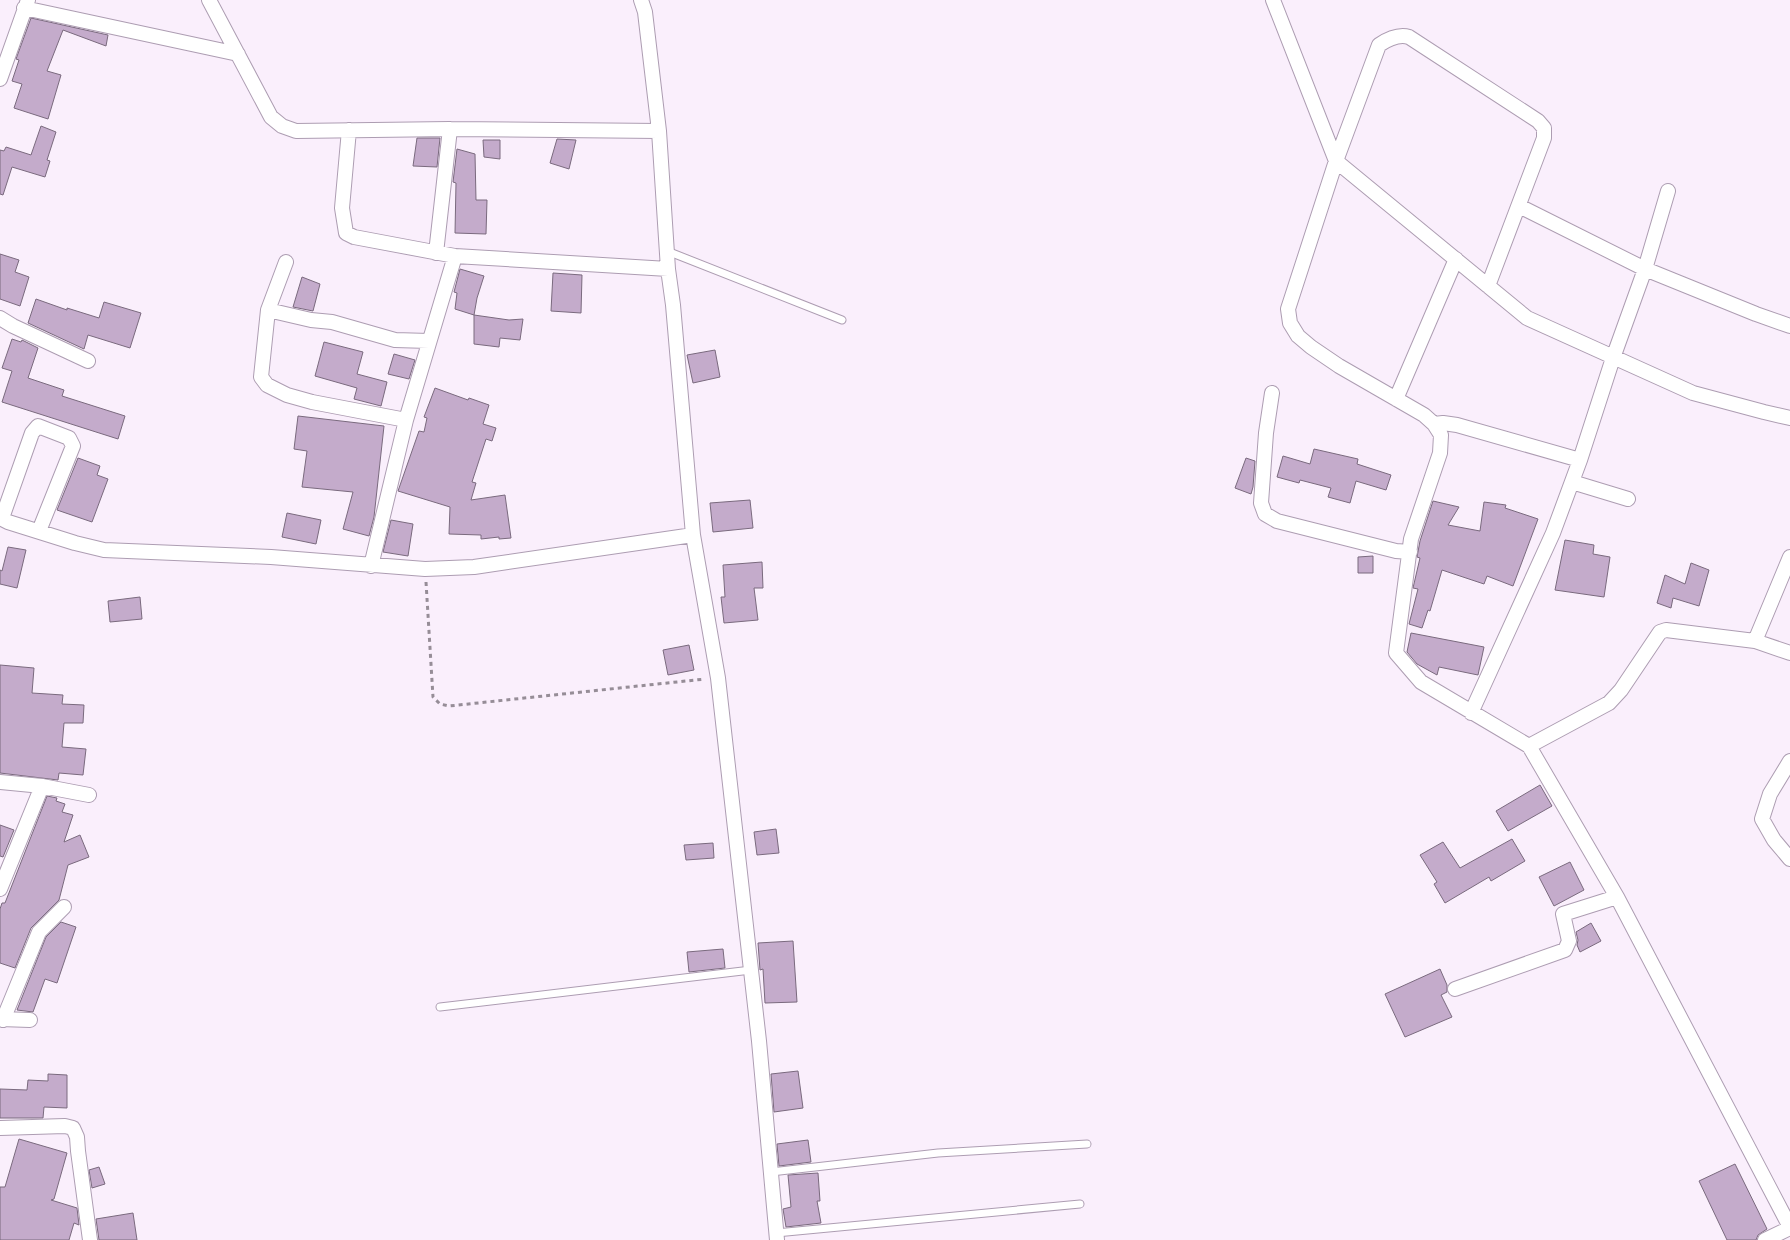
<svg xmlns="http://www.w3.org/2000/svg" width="1790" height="1240" viewBox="0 0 1790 1240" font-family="Karla,sans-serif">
<rect width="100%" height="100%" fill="#faeffc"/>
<path fill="#c4abcb" stroke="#7a6a7e" d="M31 18 108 35 106 46 63 30 47 71 61 75 48 119 14 108 22 84 12 81 19 60 16 59Z
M41 126 56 132 47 160 50 161 45 177 12 167 3 195 0 194V150L4 151 6 147 31 155Z
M417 138H440L437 167 413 166Z
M557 139 576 140 569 169 550 163Z
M483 140H500V159L484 157Z
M457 149 475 154 476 200H487L486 234 455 233 456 183 453 182Z
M0 254 19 260 15 272 29 277 20 306 0 299Z
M460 269 484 276 477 298 474 315 455 309 457 293 454 292Z
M553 273 582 275 581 313 551 311Z
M302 277 320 284 313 311 293 307Z
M36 299 67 310V308L99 318 104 302 141 313 130 348 88 335 84 349 28 323Z
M474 315 509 320 523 319 520 340 500 338 499 347 474 344Z
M12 339 21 342 22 340 38 348 28 378 64 390 62 396 125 416 118 439 2 402 12 371 2 368Z
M324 342 363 352 357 374 387 382 381 406 354 399 357 388 315 376Z
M715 350 720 377 693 383 687 355Z
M394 354 415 360 409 379 388 374Z
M435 388 468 400 469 398 489 405 483 424 496 428 492 441 486 439 472 482 476 483 471 500 505 495 511 538 499 539V537L481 539V535L449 534 450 507 398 491 419 431 424 432 427 418 424 417Z
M298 416 384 426 374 517 369 536 343 529 353 492 302 487 307 451 294 449Z
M1314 449 1358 459 1357 464 1391 475 1386 490 1356 481 1350 503 1328 497 1331 488 1300 480 1299 483 1277 477 1283 456 1310 464Z
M78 458 100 466 97 475 108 479 92 522 57 510Z
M1246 458 1255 461 1253 487 1251 494 1235 488Z
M750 500 753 528 713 532 710 503Z
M1433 501 1459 507 1448 525 1480 531 1484 502 1506 505 1505 508 1538 519 1513 586 1487 576 1484 584 1442 570 1430 611 1428 610 1422 628 1409 624 1418 589 1413 588 1420 558 1417 557 1420 541Z
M287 513 321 520 316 544 282 537Z
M391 520 413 524 408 556 383 552Z
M1565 540 1594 545 1593 554 1610 557 1604 597 1555 590Z
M8 547 26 550 17 588 0 584V570L2 571Z
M1373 556V573H1358V557Z
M762 562 763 588H754L758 620 724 623 721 597H725L723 565Z
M1691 563 1709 570 1699 606 1673 598 1671 608 1657 603 1665 575 1685 584Z
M140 597 142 619 110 622 108 601Z
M1411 633 1484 647 1478 675 1439 667 1437 675 1417 664 1407 652Z
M689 645 694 670 668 675 663 650Z
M0 665 34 668 32 693 63 695 62 704 84 705 83 723H64L62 747 86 749 83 775 59 773 58 780 0 773Z
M1540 785 1552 806 1508 831 1496 811Z
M47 796 57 798 56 801 65 804 62 812 73 815 64 842 80 835 89 857 68 865 59 900 31 928 15 968 0 963V909L2 903H5Z
M0 825 14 830 3 857 0 856Z
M776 829 779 853 757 855 754 832Z
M1512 839 1525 861 1491 881 1489 877 1445 903 1434 884 1437 882 1420 855 1443 842 1460 868Z
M713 843 714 858 686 860 684 845Z
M1570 862 1584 890 1554 906 1539 877Z
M61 922 76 927 57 983 45 979 33 1012 17 1010 46 937Z
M1591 923 1601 941 1580 952 1577 945 1578 940 1576 932Z
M793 941 797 1002 765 1003 763 969 760 970 758 943Z
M723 949 725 968 689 972 687 952Z
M1440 969 1447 985V992L1441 995 1452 1017 1405 1037 1385 994Z
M798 1071 803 1108 774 1112 771 1074Z
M48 1074 67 1075V1108L44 1107 43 1118H0V1089L27 1090 28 1080 48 1081Z
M19 1139 67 1153 54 1199 51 1200 77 1208 79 1225 74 1223 69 1240H0V1187H5Z
M808 1140 811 1162 779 1166 777 1144Z
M1735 1164 1767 1229 1758 1235 1756 1240H1727L1699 1181Z
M99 1167 105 1184 92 1188 89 1170Z
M818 1173 820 1201H817L821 1223 786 1227 783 1209 791 1207 788 1175Z
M133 1213 137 1240H99L96 1219Z"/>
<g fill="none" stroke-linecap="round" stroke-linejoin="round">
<defs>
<path id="service" d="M667 251 842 320
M440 1007 751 970
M771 1172 938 1153 1087 1144
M776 1233 1080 1204"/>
<path id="minor" d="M209 0 271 117 282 126 296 131 450 129 659 131
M641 0 645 12 659 131 668 269 673 305 693 535 718 678 759 1041 777 1240
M1273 0 1336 161 1527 318 1693 393 1764 412 1790 418
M24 8 238 54
M0 79 28 0
M349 130 342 208 346 233 354 237 455 256 668 269
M1519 206 1645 269 1756 314 1790 326
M436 253 450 129
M286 262 268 310 261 377 267 385 287 395 312 402 406 420
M1488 286 1544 138V128L1538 121 1409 37C1399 34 1388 39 1379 45L1336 161 1288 309 1290 323 1298 336 1311 347 1339 366 1424 415 1434 424 1441 435 1440 453 1411 539 1396 653 1421 682 1529 746 1617 897 1790 1227
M268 310 311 320 332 322 395 340 429 341
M0 318 13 326 88 361
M1272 393 1266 433 1261 503 1265 514 1277 521 1396 551 1410 552
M1396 399 1456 259
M1434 424 1443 423 1457 425 1580 460
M1572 482 1628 499
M0 518 8 522 75 543 104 550 271 557 425 569 474 567 693 535
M2 518 32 433 38 426 69 438 73 446 39 531
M371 566 406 420 455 256
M1755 641 1790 557
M1471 713 1553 533 1580 460 1613 358 1645 269 1668 191
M1529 746 1609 703 1621 690 1660 632 1666 630 1755 641 1790 653
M1790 761 1770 794 1762 819 1774 840 1790 859
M0 782 42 786 89 795
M0 889 42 786
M1455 989 1565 950 1569 941 1563 914 1617 897
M0 1019 30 1020
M3 1020 39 932 64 907
M0 1128 65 1126 73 1128 77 1137 78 1151 90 1240
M1765 1240 1790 1228"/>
</defs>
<use href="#service" stroke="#ad9db2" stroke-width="9"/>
<use href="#minor" stroke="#ad9db2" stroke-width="16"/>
<path stroke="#968d97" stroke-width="3" stroke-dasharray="4 4" stroke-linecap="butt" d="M426 582 433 697 440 704 449 706 705 679"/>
<use href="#service" stroke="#fff" stroke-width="7"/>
<use href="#minor" stroke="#fff" stroke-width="14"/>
</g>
</svg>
